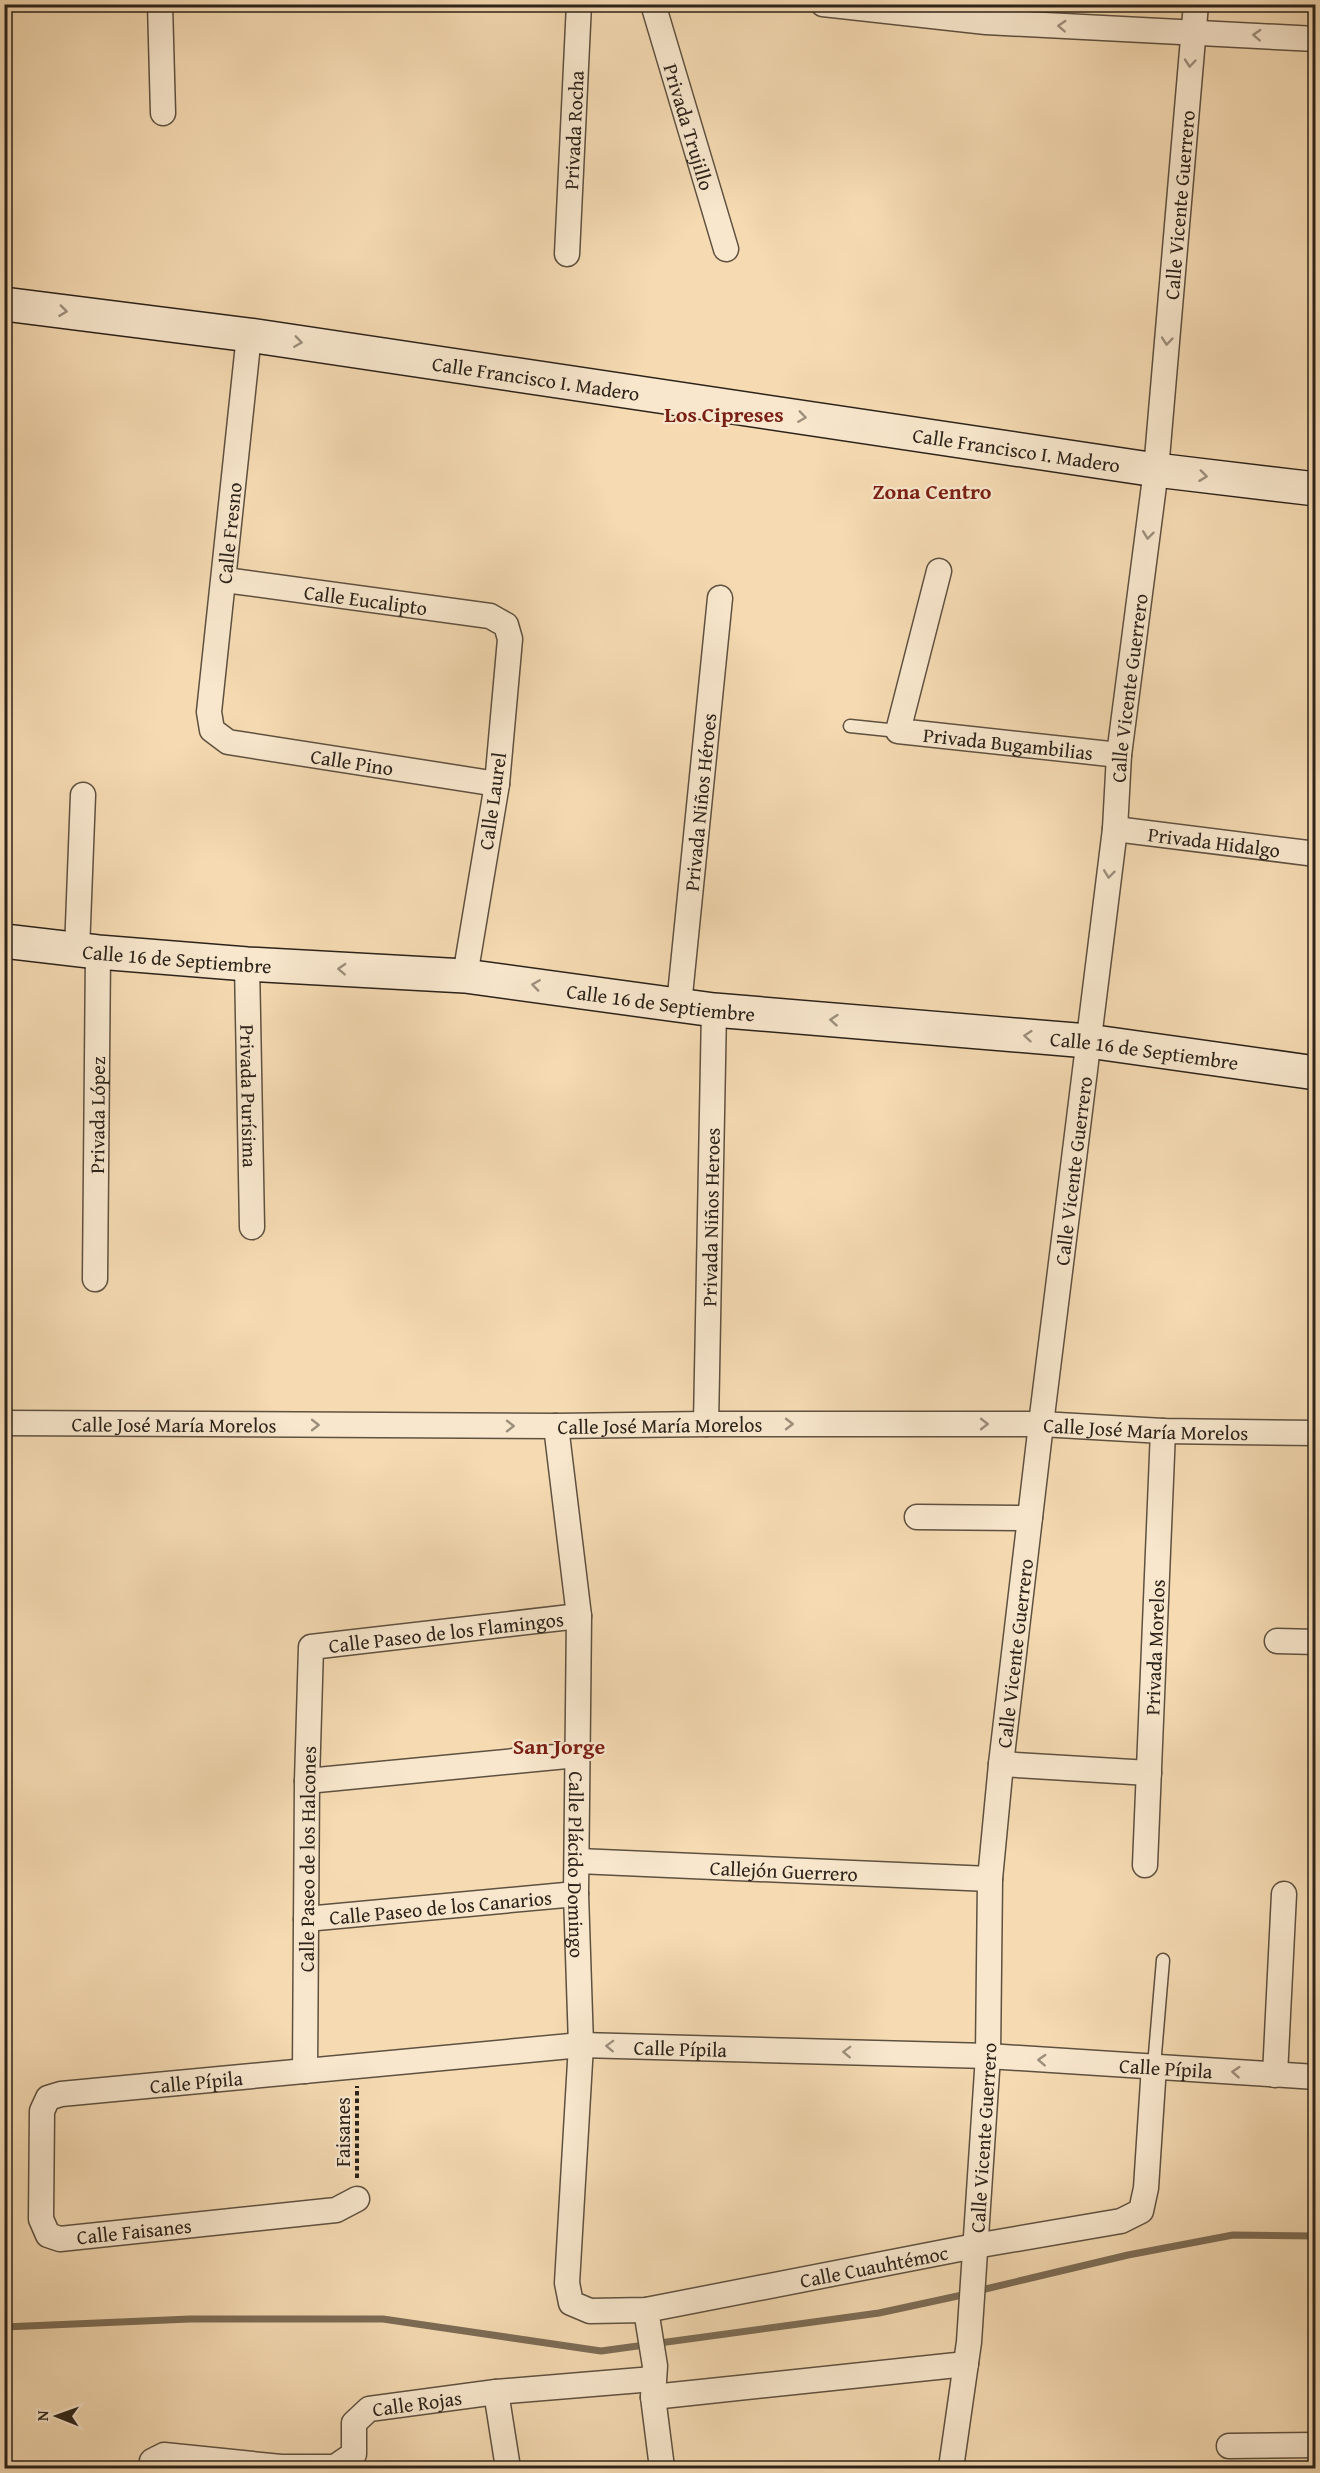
<svg xmlns="http://www.w3.org/2000/svg" width="1320" height="2473" viewBox="0 0 1320 2473" font-family="'Gentium Book Plus',serif">
<rect width="100%" height="100%" fill="#f5dab2"/>
<filter id="stains"><feTurbulence type="fractalNoise" baseFrequency=".00333" numOctaves="4"/><feColorMatrix values="0 0 0 0 .2 0 0 0 0 .09 0 0 0 0 .02 0 0 0 .5 -.17"/></filter>
<radialGradient id="worn" r=".72"><stop offset=".6" stop-color="#630" stop-opacity="0"/><stop offset="1" stop-color="#630" stop-opacity=".3"/></radialGradient>
<g fill="none" stroke-linecap="round" stroke-linejoin="round">
<path stroke="#7c6c56" stroke-width="7" d="M977 2291 1128 2255 1233 2235 1316 2236
M4 2327 190 2319H383L601 2351 879 2313 967 2294"/>
<defs>
<path id="lane" d="M850 726 898 731
M1154 2066 1163 1960"/>
<g id="street">
<path d="M160 4 163 113"/>
<path id="s1" d="M653 4 726 249"/>
<path d="M823 4 986 22 1316 39"/>
<path id="s2" d="M567 254 579 4"/>
<path id="s3" d="M249 335 209 712 212 730 228 742 497 784"/>
<path id="s4" d="M939 571 898 731 1119 755"/>
<path id="s5" d="M225 580 490 616 506 625 510 639 497 784 465 976"/>
<path id="s6" d="M1115 829 1316 854"/>
<path d="M77 950 83 795"/>
<path id="s7" d="M247 964 252 1227"/>
<path id="s8" d="M679 1005 720 598"/>
<path id="s9" d="M95 1279 98 952"/>
<path id="s10" d="M4 1423 556 1426 706 1424H1041L1163 1431 1316 1433"/>
<path id="s11" d="M706 1424 714 1010"/>
<path id="s12" d="M556 1426 579 1616 576 1894 581 2045 567 2283 571 2303 590 2311 646 2310 975 2246 1121 2221 1141 2211 1146 2188 1154 2066"/>
<path d="M917 1517 1030 1518"/>
<path d="M1277 1641 1316 1642"/>
<path d="M1001 1764 1149 1773"/>
<path d="M307 1781 577 1755"/>
<path id="s13" d="M578 1861 990 1879"/>
<path id="s14" d="M1145 1865 1163 1431"/>
<path id="s15" d="M306 1919 576 1894"/>
<path id="s16" d="M305 2071 307 1781 311 1647 579 1616"/>
<path d="M1275 2075 1284 1894"/>
<path id="s17" d="M357 2199 336 2210 60 2239 48 2235 41 2219 42 2111 48 2098 61 2094 581 2045 988 2056 1316 2077"/>
<path d="M646 2310 655 2366 653 2397 662 2468"/>
<path d="M496 2392 508 2468"/>
<path d="M653 2397 966 2364"/>
<path d="M1229 2446 1316 2445"/>
<path id="s18" d="M153 2468 152 2461 164 2455 281 2467H335L354 2454V2423L369 2409 496 2392 653 2379"/>
<path id="s19" d="M951 2468 969 2342 988 2056 990 1879 1001 1764 1041 1424 1115 829 1119 755 1156 470 1196 4"/>
</g>
<g id="secondary">
<path id="s20" d="M4 304 249 335 1156 470 1316 489"/>
<path id="s21" d="M4 941 98 952 247 964 465 976 714 1010 1088 1041 1316 1073"/>
</g>
</defs>
<use href="#lane" stroke="#5e5140" stroke-width="15"/>
<use href="#street" stroke="#5e5140" stroke-width="27"/>
<use href="#secondary" stroke="#2c231a" stroke-width="36"/>
<path stroke="#2c231a" stroke-width="4" stroke-dasharray="4.5 3" stroke-linecap="butt" d="M357 2178V2086"/>
<use href="#lane" stroke="#f8e7cd" stroke-width="12"/>
<use href="#street" stroke="#f8e7cd" stroke-width="24"/>
<use href="#secondary" stroke="#f8e7cd" stroke-width="33"/>
</g>
<defs><path id="oneway-chevron" d="M-2-3.5L2.5 0L-2 3.5" fill="none" stroke-width="1.6" stroke-linecap="round" stroke-linejoin="round" transform="scale(1.5)"/></defs>
<g stroke="#9c8f7c">
<use href="#oneway-chevron" transform="translate(1062 26) rotate(-177)"/>
<use href="#oneway-chevron" transform="translate(1257 35) rotate(-177)"/>
<use href="#oneway-chevron" transform="translate(1190 63) rotate(95)"/>
<use href="#oneway-chevron" transform="translate(63 311) rotate(7)"/>
<use href="#oneway-chevron" transform="translate(1167 341) rotate(95)"/>
<use href="#oneway-chevron" transform="translate(298 342) rotate(8)"/>
<use href="#oneway-chevron" transform="translate(802 417) rotate(8)"/>
<use href="#oneway-chevron" transform="translate(1203 476) rotate(7)"/>
<use href="#oneway-chevron" transform="translate(1148 535) rotate(97)"/>
<use href="#oneway-chevron" transform="translate(1109 874) rotate(97)"/>
<use href="#oneway-chevron" transform="translate(342 969) rotate(-177)"/>
<use href="#oneway-chevron" transform="translate(536 985) rotate(-172)"/>
<use href="#oneway-chevron" transform="translate(834 1020) rotate(-175)"/>
<use href="#oneway-chevron" transform="translate(1028 1036) rotate(-175)"/>
<use href="#oneway-chevron" transform="translate(789 1424)"/>
<use href="#oneway-chevron" transform="translate(984 1424)"/>
<use href="#oneway-chevron" transform="translate(315 1425)"/>
<use href="#oneway-chevron" transform="translate(510 1426)"/>
<use href="#oneway-chevron" transform="translate(610 2046) rotate(-178)"/>
<use href="#oneway-chevron" transform="translate(847 2052) rotate(-178)"/>
<use href="#oneway-chevron" transform="translate(1042 2060) rotate(-177)"/>
<use href="#oneway-chevron" transform="translate(1236 2072) rotate(-176)"/>
</g>
<g text-anchor="middle" dominant-baseline="central" stroke-width="4.5" stroke-linejoin="round" paint-order="stroke">
<g font-size="20" fill="#2c231a" stroke="#f8e7cd">
<text stroke="none"><textPath href="#s1" startOffset="128">Privada Trujillo</textPath></text>
<text stroke="none"><textPath href="#s2" startOffset="124">Privada Rocha</textPath></text>
<text stroke="none"><textPath href="#s19" startOffset="2276">Calle Vicente Guerrero</textPath></text>
<text stroke="none"><textPath href="#s20" startOffset="537">Calle Francisco I. Madero</textPath></text>
<text stroke="none"><textPath href="#s20" startOffset="1023">Calle Francisco I. Madero</textPath></text>
<text transform="translate(229 533) rotate(-84)">Calle Fresno</text>
<text stroke="none"><textPath href="#s5" startOffset="142">Calle Eucalipto</textPath></text>
<text stroke="none"><textPath href="#s19" startOffset="1790">Calle Vicente Guerrero</textPath></text>
<text stroke="none"><textPath href="#s4" startOffset="276">Privada Bugambilias</textPath></text>
<text stroke="none"><textPath href="#s3" startOffset="543">Calle Pino</textPath></text>
<text transform="translate(492 801) rotate(-82)">Calle Laurel</text>
<text stroke="none"><textPath href="#s8" startOffset="204">Privada Niños Héroes</textPath></text>
<text stroke="none"><textPath href="#s6" startOffset="100">Privada Hidalgo</textPath></text>
<text stroke="none"><textPath href="#s21" startOffset="174">Calle 16 de Septiembre</textPath></text>
<text stroke="none"><textPath href="#s21" startOffset="660">Calle 16 de Septiembre</textPath></text>
<text stroke="none"><textPath href="#s21" startOffset="1146">Calle 16 de Septiembre</textPath></text>
<text stroke="none"><textPath href="#s7" startOffset="132">Privada Purísima</textPath></text>
<text stroke="none"><textPath href="#s9" startOffset="164">Privada López</textPath></text>
<text stroke="none"><textPath href="#s19" startOffset="1304">Calle Vicente Guerrero</textPath></text>
<text stroke="none"><textPath href="#s11" startOffset="207">Privada Niños Heroes</textPath></text>
<text stroke="none"><textPath href="#s10" startOffset="170">Calle José María Morelos</textPath></text>
<text stroke="none"><textPath href="#s10" startOffset="656">Calle José María Morelos</textPath></text>
<text stroke="none"><textPath href="#s10" startOffset="1142">Calle José María Morelos</textPath></text>
<text stroke="none"><textPath href="#s16" startOffset="560">Calle Paseo de los Flamingos</textPath></text>
<text stroke="none"><textPath href="#s14" startOffset="218">Privada Morelos</textPath></text>
<text stroke="none"><textPath href="#s19" startOffset="818">Calle Vicente Guerrero</textPath></text>
<text stroke="none"><textPath href="#s16" startOffset="212">Calle Paseo de los Halcones</textPath></text>
<text stroke="none"><textPath href="#s12" startOffset="440">Calle Plácido Domingo</textPath></text>
<text stroke="none"><textPath href="#s13" startOffset="206">Callejón Guerrero</textPath></text>
<text stroke="none"><textPath href="#s15" startOffset="135">Calle Paseo de los Canarios</textPath></text>
<text stroke="none"><textPath href="#s17" startOffset="1089">Calle Pípila</textPath></text>
<text stroke="none"><textPath href="#s17" startOffset="1575">Calle Pípila</textPath></text>
<text stroke="none"><textPath href="#s17" startOffset="603">Calle Pípila</textPath></text>
<text transform="translate(342 2132) rotate(-90)">Faisanes</text>
<text stroke="none"><textPath href="#s19" startOffset="332">Calle Vicente Guerrero</textPath></text>
<text transform="translate(134 2231) rotate(-6)">Calle Faisanes</text>
<text stroke="none"><textPath href="#s12" startOffset="1188">Calle Cuauhtémoc</textPath></text>
<text stroke="none"><textPath href="#s18" startOffset="315">Calle Rojas</textPath></text>
</g>
<g font-size="22" font-weight="bold" fill="#7a1f14" stroke="#f8e7cd">
<text x="724" y="414">Los Cipreses</text>
<text x="932" y="491">Zona Centro</text>
<text x="559" y="1746">San Jorge</text>
</g>
</g>
<rect width="1320" height="2473" fill="none" stroke="#f5dab2" stroke-width="24"/>
<rect x="6" y="6" width="1308" height="2461" fill="none" stroke="#2c231a" stroke-width="3"/>
<rect x="12" y="12" width="1296" height="2449" fill="none" stroke="#2c231a" stroke-width="1.5"/>
<g transform="translate(57 2416) rotate(271)" stroke="#f8e7cd" stroke-width="4.5" paint-order="stroke">
<path d="M0-4.5L10 22L0 15L-10 22Z" fill="#2c231a"/>
<text y="-9" font-size="16" font-weight="bold" text-anchor="middle" fill="#2c231a">N</text>
</g>
<rect width="100%" height="100%" filter="url(#stains)"/>
<rect width="100%" height="100%" fill="url(#worn)"/>
</svg>
